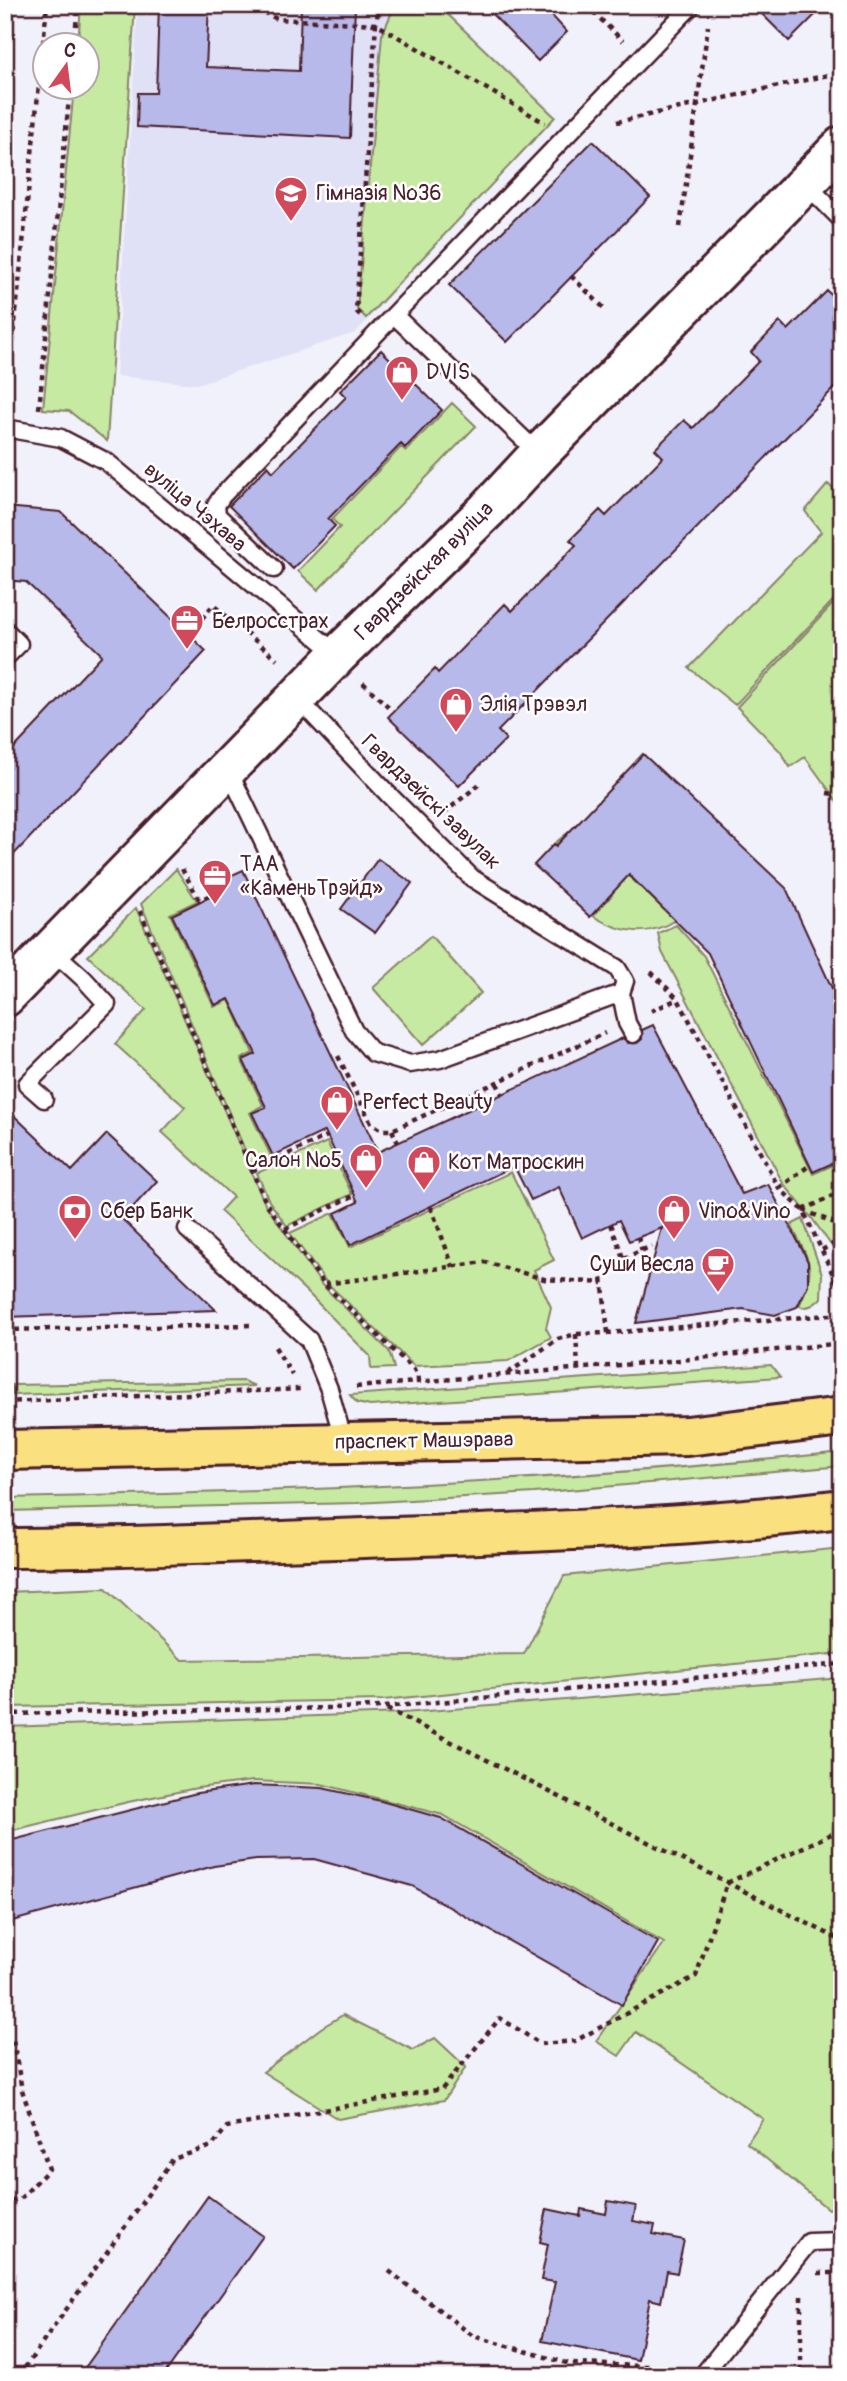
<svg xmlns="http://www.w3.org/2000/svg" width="847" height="2381" viewBox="0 0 847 2381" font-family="Pangolin,sans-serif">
<rect width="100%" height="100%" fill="#f1f1fb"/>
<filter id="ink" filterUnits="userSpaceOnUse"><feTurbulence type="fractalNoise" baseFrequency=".0143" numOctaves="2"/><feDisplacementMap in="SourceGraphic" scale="14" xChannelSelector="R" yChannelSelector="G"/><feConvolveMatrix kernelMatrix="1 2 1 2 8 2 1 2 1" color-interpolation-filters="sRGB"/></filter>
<g filter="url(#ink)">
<path fill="#e0e0f6" d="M138 5H440L557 116 355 333 197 384 116 376Z"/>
<path fill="#c7eaa3" stroke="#888467" stroke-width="2" d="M81 5H135L107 441 69 411 43 409 74 88H88V46L78 45Z
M395 5H438L555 117 366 318 357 309 382 35Z
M452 403 476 426 318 590 298 571 340 527 332 519 401 447 406 451Z
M828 484 842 498V591L735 705 689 668 821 532 805 511Z
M842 594V808L805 757 790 767 780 751 737 707Z
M576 826 675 920C648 938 619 932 593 916L612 895 555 843Z
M176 869 197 901 170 914 214 1007 229 1000 253 1053 241 1059 263 1105 250 1113 271 1156 252 1167 141 904Z
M136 908 265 1204 322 1285 389 1351 394 1368 371 1369 370 1356 308 1293 220 1211 233 1197 162 1132 185 1107 115 1044 146 1010 88 956Z
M676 925 704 956 813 1174 842 1161V1267L836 1252 811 1217 783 1183 662 952 658 933Z
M431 936 481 993 423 1045 373 988Z
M327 1142 352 1194 287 1226 269 1201 257 1173Z
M511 1172 554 1260 534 1270 551 1307 546 1328 551 1337 508 1361 414 1366 327 1283 290 1233 333 1213 350 1247Z
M803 1219 822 1274 821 1298C814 1305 808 1309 799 1306 818 1267 809 1261 791 1225Z
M771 1365 780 1377 370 1406 357 1403 350 1395Z
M243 1381 255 1386 13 1395 12 1385Z
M842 1452V1466L534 1493 357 1503 5 1511V1498C284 1492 564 1482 842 1452Z
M842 1548V1653L383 1700 5 1707V1592L106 1588 182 1660 524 1654 564 1576Z
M842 1678V1860L837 1862 842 1885V2201L828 2209 747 2143 763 2119 636 2032 619 2056 596 2041 664 1943 443 1815 321 1784 253 1781 197 1788 128 1802 5 1832V1727L403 1713Z
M343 2015 413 2050 435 2038 466 2067 444 2100 338 2119 263 2072 321 2028Z"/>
<path fill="#b7b9eb" stroke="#4a1f2b" stroke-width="2" d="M159 5H209L206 67 299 71 301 5H355L350 138 137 127 138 93H156Z
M483 5H542L567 32 538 61Z
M753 5H825L789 41Z
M593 141 650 197 507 342 449 285Z
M827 291 842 305V380L498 731 506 739 459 786 388 717 435 669 438 673 505 604 512 611 576 545 570 540 600 510 606 516 663 457 655 449 684 420 693 428 759 361 751 352 780 322 788 330Z
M381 350 442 410 405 448 401 444 328 519 335 526 293 569 229 506 268 466 273 472 346 397 340 391Z
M5 507 61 512 206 651 5 864V758L102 655 26 582 5 580Z
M643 754 786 888 842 1010V1159L813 1172 708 953 629 875 590 917 534 865 554 844 556 846Z
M378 859 412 883 375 933 341 909Z
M243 870 378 1152 623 1038 628 1043H637L642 1039V1030L653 1025 742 1194 768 1184 804 1253 808 1262V1285L797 1307 775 1315 743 1309 636 1323 662 1228 629 1241 619 1220 582 1238 559 1187 531 1200 514 1166 350 1245 335 1213 358 1202 325 1131 273 1156 252 1113 266 1107 243 1060 256 1054 229 999 215 1005 172 915 213 895 208 886Z
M5 1107 72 1171 107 1134 157 1181 122 1219 216 1310 5 1317Z
M254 1785 322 1788 381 1801 441 1818 658 1942 622 2005 412 1886 314 1859 256 1860 214 1866 5 1923V1842L197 1793Z
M208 2196 263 2236 163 2376H79Z
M608 2201 636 2206 633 2221 655 2225 653 2234 684 2240 677 2273 667 2271 661 2302 650 2299 638 2360 542 2341 555 2282 541 2280 548 2244 540 2242 547 2209 580 2216 581 2209 606 2214Z"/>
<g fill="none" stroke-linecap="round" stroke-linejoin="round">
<defs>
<path id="lane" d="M805 183 842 220
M394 315 692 5
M5 428 61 438 107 462 338 655
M274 569 217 515 216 505 222 496 394 315 539 454
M5 630 19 644 5 658
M228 769 354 1031 373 1053 410 1064 440 1059 621 993 625 981 617 968 472 878 388 794 297 698
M621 993 627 1023 633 1034
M44 1099 27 1084 107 1004 84 979 51 949
M187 1229 309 1340 329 1389 344 1442
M702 2376 809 2242 842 2241"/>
<path id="secondary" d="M5 997 338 655 487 510 539 454 842 146"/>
<path id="primary" d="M5 1450 687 1436 842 1417
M5 1548C134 1548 263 1541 392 1537 542 1532 693 1527 842 1509"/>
</defs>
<use href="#lane" stroke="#4a1f2b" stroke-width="21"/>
<use href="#secondary" stroke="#4a1f2b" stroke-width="44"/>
<use href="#primary" stroke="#4a1f2b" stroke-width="44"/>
<path stroke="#4a1f2b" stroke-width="4.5" stroke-dasharray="5 5" stroke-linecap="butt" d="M257 5 259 10 277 19 376 24 545 123
M586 5 623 41
M74 46 78 5
M617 122 828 75
M680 227 708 26
M571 276 605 309
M360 315 356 311 376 24 379 5
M7 402 47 5
M39 409 70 88
M189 634 213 605 277 659
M363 683 393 711
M827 793 842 795
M444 813 482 782
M182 869 199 899 210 896
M140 911 266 1203 324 1284 414 1370 420 1383
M651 972 678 999 779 1188 803 1210 842 1294
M651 1011 678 999
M338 1056 371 1123 382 1130H392L605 1033
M497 1083 502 1094
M392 1130 398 1143
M252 1171 327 1136
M779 1188 810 1165
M431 1207 453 1267
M803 1210 842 1192
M803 1210 842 1226
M611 1224 623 1258
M285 1229 355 1195
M638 1237 642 1251
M822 1250 842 1239
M325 1284 485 1262 544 1279 603 1283
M5 1330 253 1325
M608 1333 601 1268 652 1246
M576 1334 578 1367
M275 1347 292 1375
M508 1373 558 1339 576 1334 608 1333 842 1314
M356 1387 681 1360 842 1343
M5 1402 302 1389
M387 1709 842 1941
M5 1714 385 1707 842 1664
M5 2035 13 2040 22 2090 49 2169 20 2199 5 2203
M389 2271 473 2336 570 2364 647 2366 677 2373
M818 2273H842
M801 2296V2376
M19 2376 173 2159 212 2146 227 2127 442 2089 500 2018 541 2044 575 2041 696 1976 727 1883 842 1829"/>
<use href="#lane" stroke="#fff" stroke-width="16"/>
<use href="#secondary" stroke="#fff" stroke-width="38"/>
<use href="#primary" stroke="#fbe080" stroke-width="38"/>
</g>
</g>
<defs>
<symbol id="school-pin" viewBox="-11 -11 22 30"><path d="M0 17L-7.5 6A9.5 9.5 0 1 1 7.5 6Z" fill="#d1495b" stroke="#fff"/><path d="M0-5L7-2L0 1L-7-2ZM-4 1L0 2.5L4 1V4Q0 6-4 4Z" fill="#fff"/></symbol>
<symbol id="shop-pin" viewBox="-11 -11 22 30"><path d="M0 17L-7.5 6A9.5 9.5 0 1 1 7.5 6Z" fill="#d1495b" stroke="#fff"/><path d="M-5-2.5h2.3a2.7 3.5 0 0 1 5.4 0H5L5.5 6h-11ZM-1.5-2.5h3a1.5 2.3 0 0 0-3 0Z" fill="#fff"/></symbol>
<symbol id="office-pin" viewBox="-11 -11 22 30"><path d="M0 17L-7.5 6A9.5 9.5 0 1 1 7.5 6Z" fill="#d1495b" stroke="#fff"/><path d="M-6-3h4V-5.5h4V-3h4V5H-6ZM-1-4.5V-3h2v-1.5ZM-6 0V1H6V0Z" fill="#fff"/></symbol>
<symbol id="bank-pin" viewBox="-11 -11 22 30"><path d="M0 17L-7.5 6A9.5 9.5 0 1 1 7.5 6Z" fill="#d1495b" stroke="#fff"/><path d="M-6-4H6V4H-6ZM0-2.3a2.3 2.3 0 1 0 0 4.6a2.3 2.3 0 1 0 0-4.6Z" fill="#fff"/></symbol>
<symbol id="cafe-pin" viewBox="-11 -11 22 30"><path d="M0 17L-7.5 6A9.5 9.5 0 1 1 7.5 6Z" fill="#d1495b" stroke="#fff"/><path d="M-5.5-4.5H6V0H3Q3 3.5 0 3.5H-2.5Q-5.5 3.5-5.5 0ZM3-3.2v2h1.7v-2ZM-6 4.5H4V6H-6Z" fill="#fff"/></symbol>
</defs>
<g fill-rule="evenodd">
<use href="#school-pin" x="272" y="174" width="38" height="52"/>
<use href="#shop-pin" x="383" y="353" width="38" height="52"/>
<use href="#office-pin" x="168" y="602" width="38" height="52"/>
<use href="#shop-pin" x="437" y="685" width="38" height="52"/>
<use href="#office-pin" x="196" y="857" width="38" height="52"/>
<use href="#shop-pin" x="318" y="1083" width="38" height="52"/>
<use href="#shop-pin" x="347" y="1141" width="38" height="52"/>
<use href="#shop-pin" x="405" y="1143" width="38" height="52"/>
<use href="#bank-pin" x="56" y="1192" width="38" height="52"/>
<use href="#shop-pin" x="655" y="1192" width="38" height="52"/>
<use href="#cafe-pin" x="699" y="1245" width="38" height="52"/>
</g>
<g text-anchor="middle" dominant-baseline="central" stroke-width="5" stroke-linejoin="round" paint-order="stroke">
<g font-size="21" fill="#4a1f2b" stroke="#fff" text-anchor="start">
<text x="316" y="193">Гімназія №36</text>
<text x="426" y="372">DVIS</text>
<text x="212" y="621">Белросстрах</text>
<text x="480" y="704">Элія Трэвэл</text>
<text x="240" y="864">ТАА<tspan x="240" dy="24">«КаменьТрэйд»</tspan></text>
<text x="362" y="1102">Perfect Beauty</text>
<text x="342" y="1160" text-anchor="end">Салон №5</text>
<text x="448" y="1162">Кот Матроскин</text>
<text x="100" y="1211">Сбер Банк</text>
<text x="698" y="1211">Vino&amp;Vino</text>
<text x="694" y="1264" text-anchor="end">Суши Весла</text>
</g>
<g font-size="21" fill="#4a1f2b" stroke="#fff">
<text transform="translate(195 507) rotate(40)">вуліца Чэхава</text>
<text transform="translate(424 571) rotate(-45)">Гвардзейская вуліца</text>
<text transform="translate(431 802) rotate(44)">Гвардзейскі завулак</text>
<text transform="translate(424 1441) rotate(-1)">праспект Машэрава</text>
</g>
</g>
<rect width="847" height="2381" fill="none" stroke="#fff" stroke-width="28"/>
<rect x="14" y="14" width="819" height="2353" fill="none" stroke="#4a1f2b" stroke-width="2.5" filter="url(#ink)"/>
<g transform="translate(66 66) rotate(14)"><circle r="33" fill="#ffffff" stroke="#b7a5aa" stroke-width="2"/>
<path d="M0-5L12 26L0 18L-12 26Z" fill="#d1495b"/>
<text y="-10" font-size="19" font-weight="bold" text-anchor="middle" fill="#4a1f2b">С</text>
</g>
</svg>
